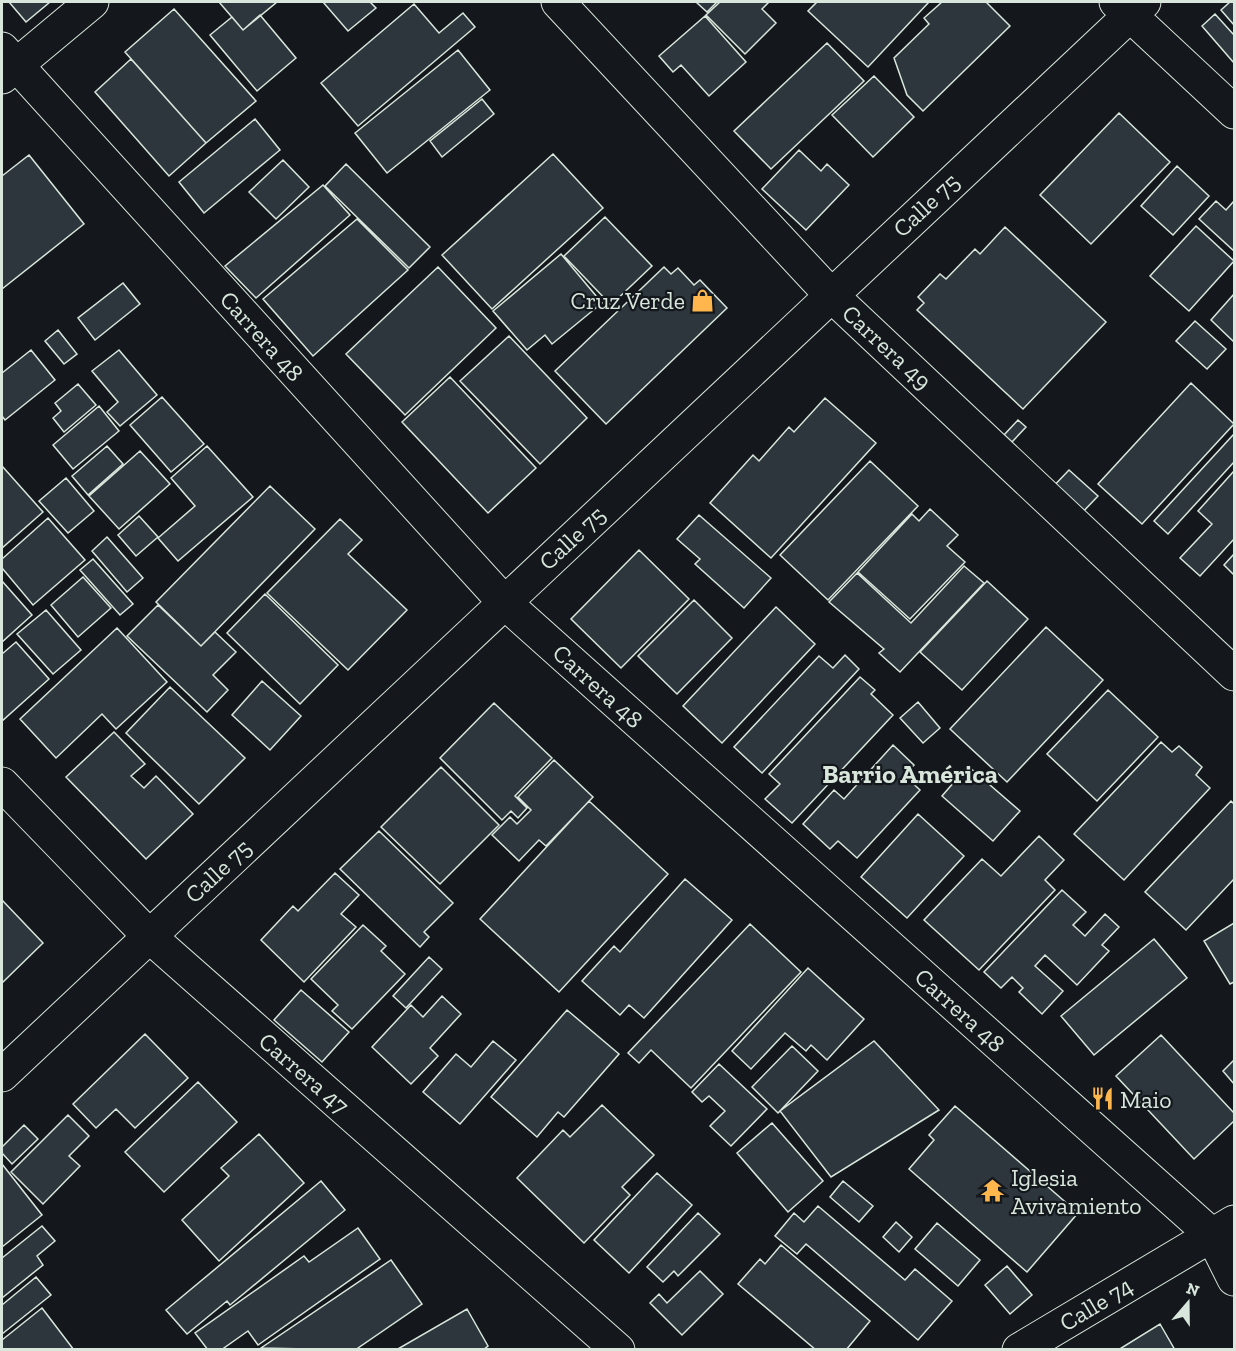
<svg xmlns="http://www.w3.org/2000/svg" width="1236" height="1351" viewBox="0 0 1236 1351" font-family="'Zilla Slab',serif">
<rect width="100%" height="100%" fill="#14181c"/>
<path fill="#2c363c" stroke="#d8e6dc" stroke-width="1.5" d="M9 2H50L26 22Z
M219 2H277L243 30Z
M323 2H370L376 8 348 31Z
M696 2H717L707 12Z
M720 2H769L762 9 776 23 745 54 706 15Z
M817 2H929L868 67 808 11Z
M942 2H986L1010 26 923 111 907 95 894 58 929 24 924 18Z
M1230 2H1234V25L1221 10Z
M414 4 439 33 463 13 475 27 358 126 321 83Z
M174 9 256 101 206 143 125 52Z
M1215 14 1234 35V63L1202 26Z
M260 15 296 58 257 91 210 35 232 17 243 30Z
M705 16 746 62 709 96 681 65 673 72 659 56Z
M827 43 864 81 771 169 734 131Z
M458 50 490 90 387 173 355 133Z
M131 59 206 143 169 176 95 92Z
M874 76 914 117 873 157 832 115Z
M482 99 494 114 442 157 430 141Z
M1119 113 1170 162 1091 244 1040 195Z
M255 119 280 150 204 213 179 182Z
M799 150 821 171 827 164 849 185 806 230 762 189Z
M553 154 603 208 492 309 442 255Z
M29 155 84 224 2 289V176Z
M283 160 309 187 276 219 249 192Z
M346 164 430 247 409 268 325 186Z
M1177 166 1209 196 1173 235 1141 206Z
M323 185 350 215 256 298 225 266Z
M1216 201 1226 210 1234 201V251L1199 219Z
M605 217 652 266 611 305 564 256Z
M357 219 408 270 313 356 263 299Z
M1196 226 1234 261 1189 311 1150 276Z
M1005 227 1106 322 1023 409 917 310 924 303 918 297 940 274 946 279 975 249 980 254Z
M561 254 602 303 552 344 545 335 527 350 493 311Z
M438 267 496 328 405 415 346 354Z
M664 267 671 274 678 268 694 285 700 280 727 308 606 424 555 371Z
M123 283 140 304 95 340 78 318Z
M1234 294V342L1211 320Z
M1195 321 1226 349 1207 369 1176 341Z
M58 330 77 354 64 364 45 341Z
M509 336 587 418 540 464 460 381Z
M31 350 55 380 5 420 2 416V373Z
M119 350 157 395 120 426 107 412 118 402 92 371Z
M450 377 536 468 488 513 402 422Z
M1191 383 1234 424 1142 524 1098 484Z
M78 384 96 405 64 432 53 418 61 411 55 403Z
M162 397 204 444 171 472 130 425Z
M825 398 876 443 771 558 710 503 753 455 759 461 789 427 794 432Z
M99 406 119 431 73 469 53 445Z
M1018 420 1026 427 1012 442 1004 435Z
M1234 434V462L1168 534 1154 521Z
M107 446 123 464 88 495 72 476Z
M207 446 253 497 178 561 158 538 195 506 171 478Z
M140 451 170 484 119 529 89 496Z
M870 461 918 506 828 600 780 555Z
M2 466 43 512 2 548Z
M1069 470 1098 496 1078 517 1049 491Z
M1234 471V539L1200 576 1180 558 1212 524 1198 511Z
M66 478 94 511 68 533 39 501Z
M270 486 315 529 201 646 156 602Z
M930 509 958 535 947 546 965 562 910 619 858 572 912 514 919 521Z
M699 515 771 578 744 608 695 564 700 559 677 539Z
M139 516 158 537 136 556 118 535Z
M48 518 85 560 33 605 2 568V559Z
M340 519 362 540 348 554 407 610 348 670 267 593Z
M107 537 143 578 127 592 92 551Z
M639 550 689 599 621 668 571 619Z
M1234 554V575L1224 565Z
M93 559 133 604 120 615 80 570Z
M964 566 984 583 900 672 879 653 884 649 829 602 857 573 911 623Z
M83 577 111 608 78 637 51 605Z
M2 581 32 615 2 642Z
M987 581 1028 619 962 690 920 652Z
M265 594 338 665 300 704 227 633Z
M694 600 732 638 677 694 638 656Z
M158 605 201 646 215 632 236 652 213 675 228 690 207 712 127 636Z
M776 607 815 644 722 743 683 706Z
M46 610 81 650 53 674 17 634Z
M1046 627 1103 680 1007 782 950 729Z
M117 628 167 682 116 729 102 714 56 758 20 719Z
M16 642 49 679 2 721V654Z
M845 655 859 669 762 773 734 747 819 656 833 668Z
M860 677 875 690 871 694 893 715 792 823 765 799 780 784 769 774Z
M262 681 301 716 270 750 232 715Z
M170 687 245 758 199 804 126 733Z
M1108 690 1158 737 1097 801 1047 754Z
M918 702 940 728 923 743 900 718Z
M494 703 552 758 515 796 527 808 518 818 511 811 502 820 440 758Z
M114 732 145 764 131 776 144 788 156 776 193 814 146 859 66 777Z
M1161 742 1172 752 1179 746 1202 767 1196 775 1210 788 1124 880 1074 834Z
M893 745 914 765 904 775 920 790 857 858 838 841 830 849 803 824 834 790 844 799Z
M554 760 593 797 546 846 539 840 519 861 492 835 510 817 517 824 531 810 518 797Z
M968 766 1020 811 993 841 942 796Z
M441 767 499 825 440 884 381 827Z
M589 801 668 874 559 992 480 919Z
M1231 801 1234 804V879L1186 930 1145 892Z
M918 814 964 856 907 918 861 877Z
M379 831 453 903 424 932 429 937 420 947 340 869Z
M1039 836 1064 860 1045 880 1055 890 979 970 924 920 982 859 1001 876Z
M335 873 359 895 341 914 356 927 304 982 261 940 293 906 298 911Z
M685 879 732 920 644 1018 629 1005 620 1015 582 981 614 946 620 952Z
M1062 890 1086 912 1073 925 1085 936 1105 914 1119 927 1102 945 1109 951 1077 985 1045 955 1035 966 1063 991 1042 1014 1019 992 1023 988 1012 977 1001 988 984 972Z
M2 900 43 943 2 983Z
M1234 923V982L1230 984 1204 941Z
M750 924 801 972 691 1088 651 1050 639 1063 628 1053Z
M363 925 386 946 381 951 405 974 352 1029 332 1011 338 1005 311 979Z
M1154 939 1187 978 1094 1055 1061 1016Z
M429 957 442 969 406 1008 393 996Z
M808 968 864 1019 827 1060 811 1045 806 1051 785 1033 751 1069 732 1051Z
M301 990 349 1032 322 1062 274 1020Z
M442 996 461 1014 430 1048 438 1056 411 1084 372 1047 411 1005 423 1017Z
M567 1010 619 1054 564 1117 558 1112 537 1137 491 1097Z
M145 1034 188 1078 135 1128 116 1109 96 1128 73 1104Z
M1161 1035 1234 1113V1121L1194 1159 1116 1076Z
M493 1041 516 1060 460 1124 423 1092 456 1054 471 1067Z
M874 1041 939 1110 831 1177 780 1111Z
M792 1046 818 1071 778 1113 752 1087Z
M1234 1060V1084L1223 1071Z
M719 1064 767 1109 731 1146 710 1126 725 1111 709 1096 702 1102 692 1092Z
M198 1082 237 1122 164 1192 125 1152Z
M602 1105 654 1155 622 1187 630 1195 584 1243 517 1178 563 1130 570 1137Z
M955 1106 1078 1213 1027 1272 909 1169 934 1140 929 1135Z
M68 1115 89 1136 69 1156 80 1166 43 1204 11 1172Z
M772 1123 823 1181 788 1212 737 1153Z
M24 1125 38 1139 12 1164 2 1153V1147Z
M259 1134 304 1183 219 1261 182 1220 229 1176 221 1168Z
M2 1164 42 1215 2 1247Z
M657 1173 692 1205 629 1273 594 1240Z
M321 1181 345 1210 230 1305 227 1301 187 1334 166 1310Z
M843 1181 873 1206 859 1222 830 1197Z
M818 1206 905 1280 915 1269 952 1301 918 1340 806 1244 797 1254 775 1236 794 1213 804 1222Z
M698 1213 720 1234 678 1276 674 1271 663 1282 647 1267Z
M896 1222 912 1237 899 1252 883 1237Z
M937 1223 980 1260 958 1286 915 1249Z
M42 1226 55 1241 37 1256 43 1265 2 1298V1258Z
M358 1228 380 1259 258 1345 248 1331 221 1350H208L195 1333 304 1256 309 1262Z
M781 1245 870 1321 846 1350H816L738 1284 760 1259 765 1264Z
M391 1260 422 1304 355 1350 261 1348Z
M1007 1266 1032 1295 1010 1314 985 1285Z
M700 1271 723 1294 682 1335 650 1303 659 1294 667 1303Z
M36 1277 51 1295 2 1334V1305Z
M42 1308 74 1350H2V1340Z
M467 1309 488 1346 483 1350H396Z
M1160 1324 1175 1350H1118Z"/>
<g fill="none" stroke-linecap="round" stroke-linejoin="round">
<defs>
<path id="minor" d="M558 2 831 295 1234 674
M1116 2 1234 112
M2 49 504 602 1212 1235 1234 1279
M2 77 92 2
M2 784 149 936 618 1350
M2 1075 1144 2
M1019 1350 1234 1222"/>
</defs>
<use href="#minor" stroke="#d8e6dc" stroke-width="35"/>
<use href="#minor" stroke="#14181c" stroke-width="33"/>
</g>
<defs>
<symbol id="shop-bare" viewBox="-9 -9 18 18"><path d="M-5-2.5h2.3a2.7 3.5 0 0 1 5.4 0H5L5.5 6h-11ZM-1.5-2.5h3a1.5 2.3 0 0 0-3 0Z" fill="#ffb74d" stroke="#14181c" stroke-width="2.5" paint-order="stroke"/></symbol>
<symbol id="restaurant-bare" viewBox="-9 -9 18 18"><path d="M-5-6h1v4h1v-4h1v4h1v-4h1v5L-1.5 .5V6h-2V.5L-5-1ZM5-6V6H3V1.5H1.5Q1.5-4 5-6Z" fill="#ffb74d" stroke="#14181c" stroke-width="2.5" paint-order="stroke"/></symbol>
<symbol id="temple-bare" viewBox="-9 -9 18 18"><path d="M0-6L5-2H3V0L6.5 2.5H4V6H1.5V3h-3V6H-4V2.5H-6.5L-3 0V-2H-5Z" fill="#ffb74d" stroke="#14181c" stroke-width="2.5" paint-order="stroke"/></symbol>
</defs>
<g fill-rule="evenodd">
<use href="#shop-bare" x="686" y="284" width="33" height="33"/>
<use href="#restaurant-bare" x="1086" y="1082" width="33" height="33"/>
<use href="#temple-bare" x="976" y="1174" width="33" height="33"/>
</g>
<g text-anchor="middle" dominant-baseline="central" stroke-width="4.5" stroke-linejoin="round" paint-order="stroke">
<g font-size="24" fill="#d8e6dc" stroke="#14181c">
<text transform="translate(926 205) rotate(-43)">Calle 75</text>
<text transform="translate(262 336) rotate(48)">Carrera 48</text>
<text transform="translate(887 347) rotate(43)">Carrera 49</text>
<text transform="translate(572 538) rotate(-43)">Calle 75</text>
<text transform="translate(598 686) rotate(42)">Carrera 48</text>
<text transform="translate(218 871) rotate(-43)">Calle 75</text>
<text transform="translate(960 1010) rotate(42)">Carrera 48</text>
<text transform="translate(304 1073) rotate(41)">Carrera 47</text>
<text transform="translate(1096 1304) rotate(-31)">Calle 74</text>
</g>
<g font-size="24" fill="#d8e6dc" stroke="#14181c" text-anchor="start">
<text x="685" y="300" text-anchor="end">Cruz Verde</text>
<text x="1120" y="1099">Maio</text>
<text x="1011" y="1177">Iglesia<tspan x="1011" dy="28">Avivamiento</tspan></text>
</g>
<g font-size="26" font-weight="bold" fill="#d8e6dc" stroke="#14181c">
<text x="910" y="774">Barrio América</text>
</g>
</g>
<rect width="1236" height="1351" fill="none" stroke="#d8e6dc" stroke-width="6"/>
<g transform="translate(1188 1303) rotate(20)" stroke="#14181c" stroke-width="4.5" paint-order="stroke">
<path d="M0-4.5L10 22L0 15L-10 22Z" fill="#d8e6dc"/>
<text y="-9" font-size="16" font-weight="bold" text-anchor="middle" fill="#d8e6dc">N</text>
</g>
</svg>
